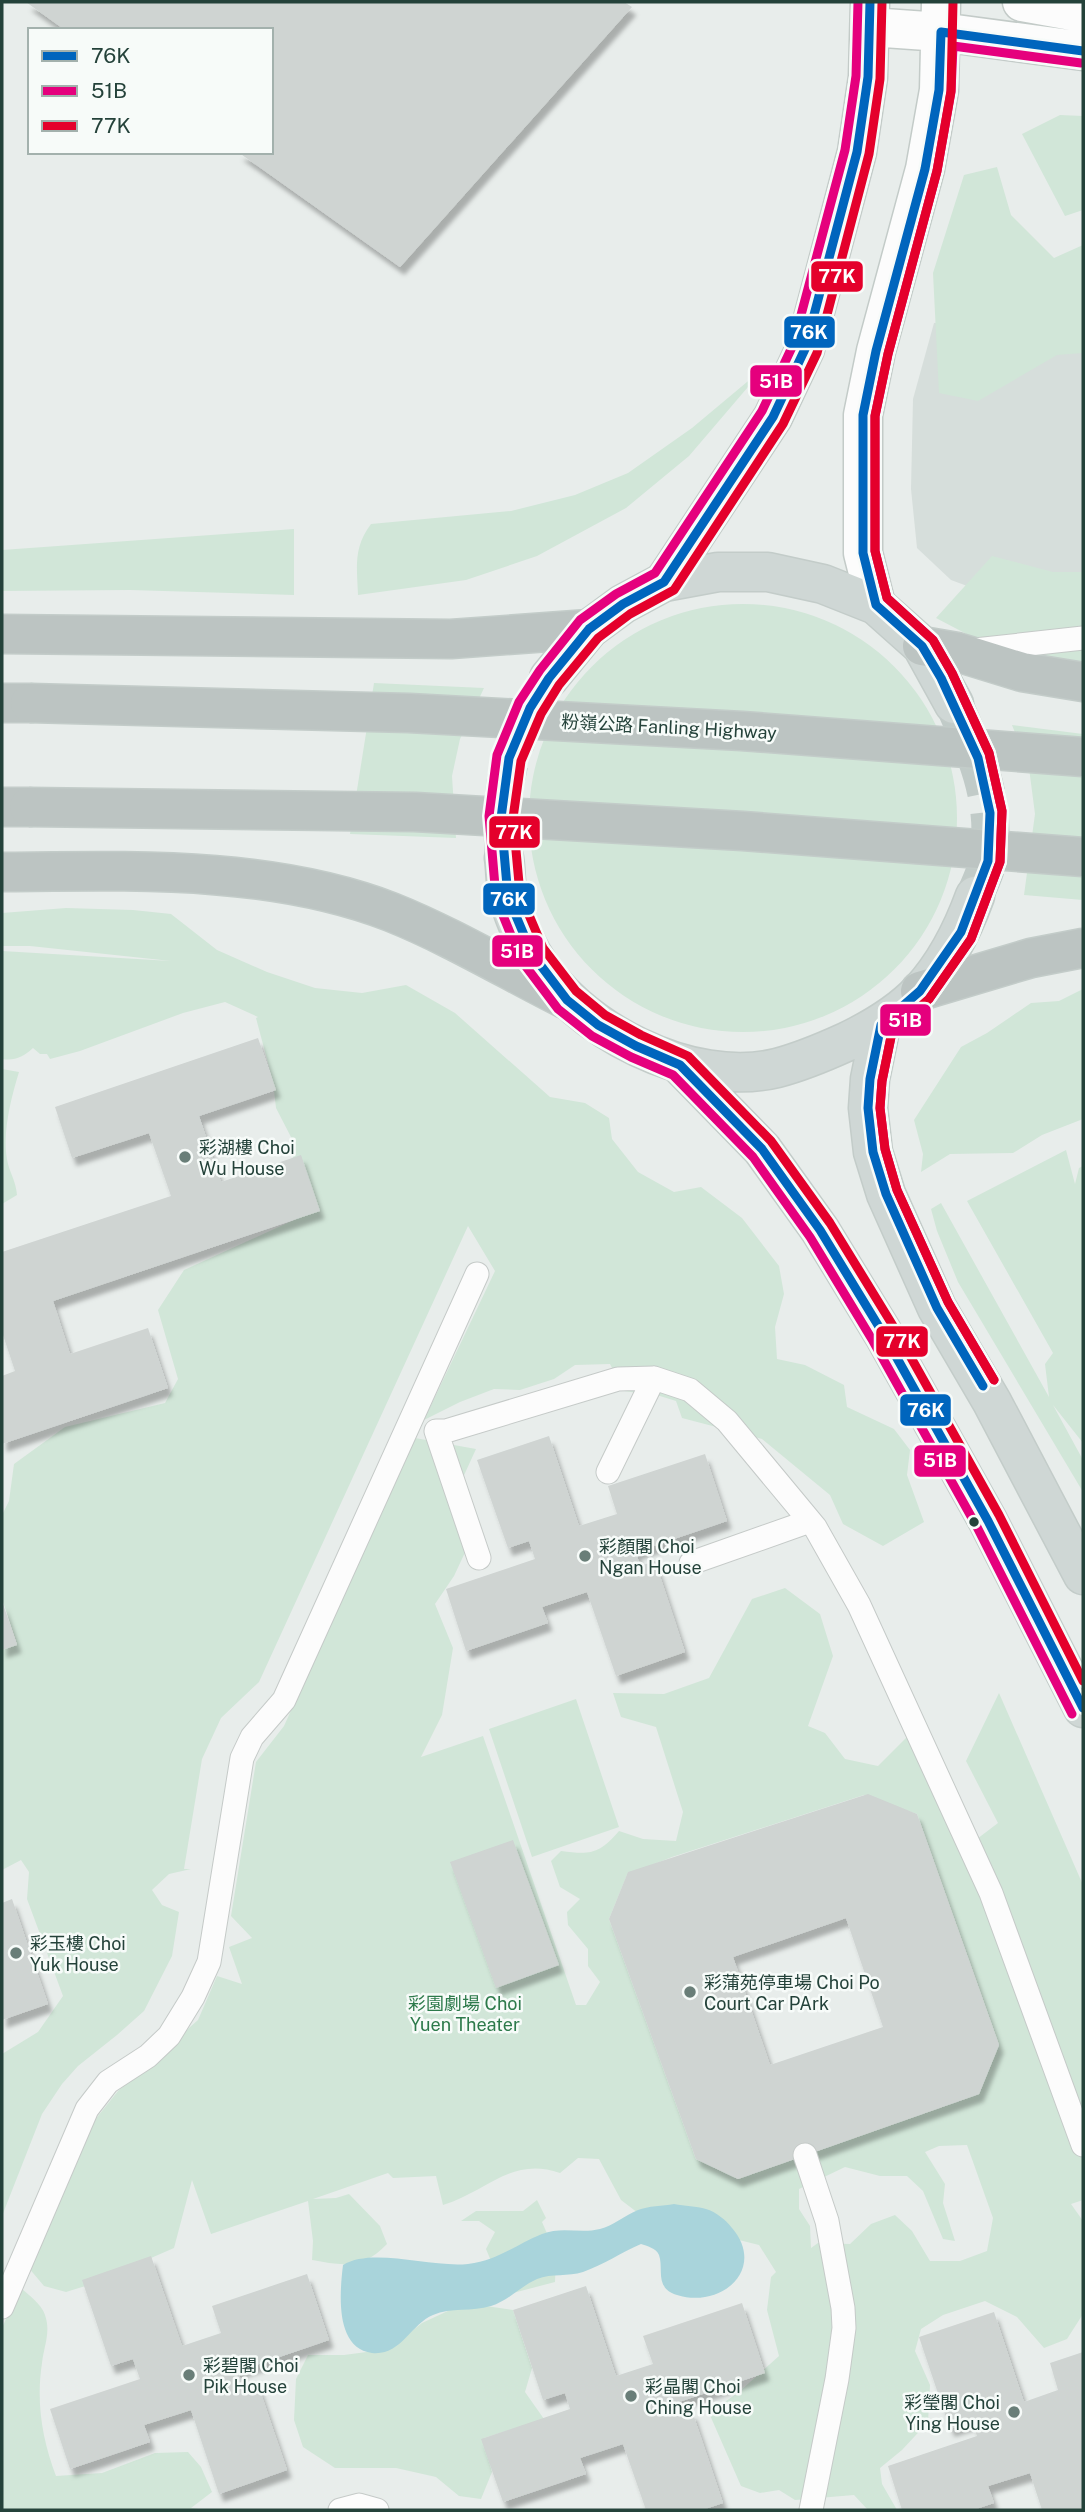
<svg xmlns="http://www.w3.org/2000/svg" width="1085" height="2512" viewBox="0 0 1085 2512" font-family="'Public Sans','Noto Sans SC',sans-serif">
<defs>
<filter id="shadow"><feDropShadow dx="4.5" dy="8" stdDeviation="2" flood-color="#0004"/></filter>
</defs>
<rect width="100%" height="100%" fill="#e8edeb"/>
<path fill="#d6dedb" d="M1083 313V591L1013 603 951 580 917 548 911 489 913 399 934 323Z"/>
<path fill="#d1e6d8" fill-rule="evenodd" d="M1060 115 1083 116V210L1065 216 1022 134Z
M997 167 1011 215 1054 258 1083 245V353L1057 355 978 401 939 393 933 273 964 175Z
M765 367 689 456 626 508 537 556 466 580 358 595C357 567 353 548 371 524L511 511 575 495 628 473 692 428Z
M294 529V595L130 590 2 591V550Z
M992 556 1053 572H1083V695L936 618Z
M529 818a214 214 0 1 1 428 0a214 214 0 1 1-428 0Z
M374 683 484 688 460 739 452 776 456 838 350 834Z
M1012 725 1083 734V900L1024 895 1035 814 1029 768Z
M66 908 133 910 171 914 217 950 267 972 315 988 362 993 406 985 455 1013 550 1097 585 1103 609 1118 612 1139 638 1172 674 1192 701 1187 742 1218 779 1266 784 1294 775 1327 777 1359 805 1365 844 1385 847 1407 894 1429 910 1450 907 1475 924 1522 883 1546 843 1524 830 1495 762 1439 682 1418 676 1401 660 1396 624 1391 610 1364 575 1365 554 1379 520 1390 494 1389 460 1402 424 1420 495 1271 468 1226 259 1682 221 1718 202 1759 184 1869H191L169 1874 152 1890 162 1905 179 1912 172 1956 144 2011 117 2035 78 2066 62 2084 42 2114 2 2216V2054L38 2032 63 1996 27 1899 29 1872 21 1860 2 1870V1650L17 1644 2 1599V1515L9 1501 14 1464 65 1427 165 1403 178 1379 158 1310 184 1270 296 1219 292 1139 276 1108 273 1082 256 1018 258 1017 225 1002 183 1013 80 1051 50 1059 47 1054H40L33 1048C23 1057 15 1061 2 1059V951L171 961 30 946H2V913Z
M1083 989V1119L1042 1135 1013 1153 950 1154 921 1172 923 1154 914 1120 961 1047 987 1033 1031 1003 1059 1001Z
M2 1069 19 1072C11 1098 1 1136 8 1164 11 1175 16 1182 17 1195L2 1204Z
M1066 1150 1075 1184 1079 1168 1083 1166V1443L1053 1405 1083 1460V1492L958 1282 937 1231 931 1209 941 1203 1049 1397 1045 1364 1053 1353 967 1201Z
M415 1438 476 1449 460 1484 476 1529 454 1576 435 1604 453 1648 442 1715 421 1757 483 1736 576 2005H586L600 1982 588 1966V1949L568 1925 567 1912 580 1899 560 1887 551 1861 561 1851C591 1855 599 1854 619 1831L643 1839 676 1841 683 1812 656 1727 621 1717 613 1693 664 1694 709 1678 752 1599 785 1588 820 1614 833 1656 808 1726 825 1733 845 1759 878 1766 907 1737 973 1842 998 1823 966 1761 999 1693 1083 1885V2200L1071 2204 1083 2221V2314L1067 2339 1044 2348 1017 2317 985 2301 943 2315 921 2329 915 2351 930 2385 928 2422 902 2450 880 2468 882 2484 897 2510H868L854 2495 795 2500 779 2490 760 2493 741 2486 709 2413 739 2392 779 2356 767 2310 771 2277 776 2272 759 2245 727 2237 659 2229 621 2200 599 2159 578 2158 560 2173C511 2156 487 2192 443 2205L436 2176 393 2178 388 2173 313 2199 336 2198 349 2194 380 2226 387 2244C363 2269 344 2266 312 2260L313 2241 308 2201 211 2234 192 2180 174 2248 128 2268 108 2279 66 2292 44 2286 28 2267 94 2121 118 2091 198 2020 217 1976 242 1984 229 1947 252 1938 231 1916 256 1762 284 1726ZM864 1795 917 1814 999 2045 979 2094 738 2179 696 2159 609 1919 627 1875 672 1857ZM967 2145 993 2218 987 2251 960 2261H930L912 2231 895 2215 871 2224 850 2244 818 2243 811 2248 810 2226 799 2209V2189L845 2167 880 2176H907L923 2191 943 2239 955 2241 943 2203 945 2184 925 2152 939 2146Z
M576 1699 619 1827 532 1857 489 1729Z
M537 2200 546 2218 542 2222 556 2254 555 2282 513 2293 499 2280 486 2249 495 2232 479 2221H461L476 2211H523Z
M20 2287C27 2294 42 2304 45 2315 51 2332 44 2346 42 2363 36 2402 42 2439 56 2476L102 2473 155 2453 188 2452 201 2467 212 2492 191 2508 206 2510H2V2328Z
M465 2303 513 2310 532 2368 525 2392 544 2419 484 2438 492 2472 481 2499 459 2496 436 2477 396 2468H335L303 2447 294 2420 296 2379 308 2355H344L389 2349 422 2323Z"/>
<path fill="#a9d4db" d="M674 2204C685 2206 696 2206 706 2209 716 2212 726 2220 732 2228 767 2269 721 2309 677 2295 654 2288 664 2269 659 2255 656 2248 647 2246 641 2244 622 2252 603 2265 583 2272 568 2277 552 2273 537 2279 521 2286 508 2301 491 2306 472 2312 451 2307 433 2315 411 2324 401 2356 372 2353 334 2348 340 2291 343 2265 373 2247 431 2268 468 2264 499 2260 515 2245 542 2234 562 2226 580 2234 600 2229 613 2226 625 2215 638 2210 648 2206 663 2206 674 2204Z"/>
<path fill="#cfd4d2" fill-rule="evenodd" filter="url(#shadow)" d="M26 2H624L632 7 400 267 238 152H271V30H65Z
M258 1038 276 1090 199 1116 221 1182 301 1155 320 1211 53 1301 70 1354 148 1328 168 1388 2 1444V1376L15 1371 2 1332V1252L171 1196 149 1133 72 1158 55 1107Z
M549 1436 579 1526 617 1514 608 1486 705 1454 727 1521 636 1552 640 1566 655 1561 685 1652 616 1676 587 1592 542 1607 548 1623 466 1651 446 1589 535 1559 529 1541 508 1548 477 1460Z
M2 1601 17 1645 2 1650Z
M868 1794 917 1814 999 2045 979 2094 738 2179 696 2159 609 1919 628 1872ZM846 1918 883 2027 770 2065 733 1957Z
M513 1840 559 1965 496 1988 450 1862Z
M12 1899 48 2004 2 2020V1903Z
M151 2256 182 2346 221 2333 212 2306 307 2274 329 2340 238 2371 243 2387 257 2382 287 2470 219 2494 191 2410 144 2425 150 2442 70 2469 50 2409 140 2379 133 2359 111 2366 82 2280Z
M586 2286 616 2376 653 2364 643 2336 742 2303 765 2373 673 2404 678 2416 692 2411 723 2503 702 2510H646L623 2444 580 2458 586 2474 503 2502 481 2439 570 2409 565 2393 543 2400 513 2310Z
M994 2312 1024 2402 1058 2390 1050 2363 1083 2352V2510H1042L1030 2473 988 2486 994 2503 973 2510H902L888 2466 977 2436 972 2422 950 2429 919 2337Z"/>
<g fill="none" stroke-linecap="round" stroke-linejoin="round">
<path stroke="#c1cbc8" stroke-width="38" stroke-dasharray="38 19" stroke-linecap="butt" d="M954 704C976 754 998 803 988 860 986 872 979 885 975 896
M504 858C498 783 509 742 549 678"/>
<defs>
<path id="service" d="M975 650 1083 638
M608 1472 654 1378
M479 1558 436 1431H446L618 1379 654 1378 690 1390 727 1421 815 1527 859 1605 991 1893 1083 2145
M691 1563 810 1521
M805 2155 827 2221 843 2308 844 2328 837 2379 811 2510
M2 2307 87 2109 108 2082 148 2056 169 2036 193 1997 209 1962 242 1758 252 1737 284 1700 477 1274
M340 2510 359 2505 377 2510"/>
<path id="secondary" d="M1022 2 1083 13
M870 27 941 32 1083 51
M664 582 773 417 805 349 857 152 868 77 870 2
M876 605 863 553V415L876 351 925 169 939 90 941 2"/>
<path id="primary" d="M549 678 589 629 623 604 664 582 718 572H768L823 584 876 605 922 646 954 704
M504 858C506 870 505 883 508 895 511 911 524 940 532 954 574 1029 691 1089 777 1068 800 1062 824 1052 846 1042 873 1029 899 1014 920 992 944 966 963 929 975 896
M881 1025 870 1079 868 1108 873 1152 886 1194 937 1308 992 1402 1083 1575
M680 1065 762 1149 820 1230 884 1335 988 1521 1083 1708"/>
<path id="motorway" d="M2 634 451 639 589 629
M922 646 957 652 1022 672 1083 682
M2 703H30
M2 807H29
M2 872C129 871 270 865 391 912 451 936 509 971 567 1000
M920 991 1031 958 1083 948"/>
</defs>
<use href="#service" stroke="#c5cac8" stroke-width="25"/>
<use href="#secondary" stroke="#c3cbc8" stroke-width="41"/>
<use href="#primary" stroke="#c3ccc9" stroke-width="41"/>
<use href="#motorway" stroke="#c3ccc9" stroke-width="41"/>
<use href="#service" stroke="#fcfcfc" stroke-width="23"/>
<use href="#secondary" stroke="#fcfcfc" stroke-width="38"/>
<use href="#primary" stroke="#cfd7d5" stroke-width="38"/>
<use href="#motorway" stroke="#bcc4c2" stroke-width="38"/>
<defs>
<path id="motorway-bridge" d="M30 703 409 713 742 731 1083 757
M29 807 415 812 743 831 1083 857"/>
</defs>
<use href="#motorway-bridge" stroke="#c3ccc9" stroke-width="41" stroke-linecap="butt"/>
<use href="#motorway-bridge" stroke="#bcc4c2" stroke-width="38"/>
<defs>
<path id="bus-1" d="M870 2 868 77 857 152 805 349 773 417 664 582 623 604 589 629 549 678 530 708 509 758 501 818 508 897 532 954 567 1000 598 1025 636 1046 680 1065 762 1149 820 1230 884 1335 988 1521 1083 1708
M983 1386 937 1308 886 1194 873 1152 868 1108 870 1079 881 1025 920 991 961 932 988 861 990 813 978 758 941 678 922 646 876 605 863 553V415L876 351 925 169 939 90 941 32 1083 51"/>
<path id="bus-2" d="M858 2 856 76 845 150 793 345 762 411 655 573 616 594 580 620 540 670 519 702 497 755 489 816 496 898 521 960 558 1009 592 1036 631 1057 673 1075 753 1157 810 1237 873 1341 977 1527 1072 1714
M994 1380 948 1302 897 1190 885 1149 880 1108 882 1081 892 1032 929 999 971 939 1000 862 1002 811 989 753 952 673 933 640 887 598 875 551V416L888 354 937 171 951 92 953 46 1081 63"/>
<path id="bus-3" d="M882 2 880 79 869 154 817 353 783 424 674 590 630 614 598 638 559 685 541 714 521 761 513 818 520 894 543 948 576 991 605 1015 641 1035 688 1056 771 1141 830 1223 895 1329 999 1515 1083 1681
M953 2 951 91 937 171 888 354 875 416V551L887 598 933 640 952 673 989 753 1002 811 1000 862 971 939 929 999 892 1032 882 1081 880 1108 885 1149 897 1190 948 1302 994 1380"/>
</defs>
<use href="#bus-1" stroke="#f7fbf9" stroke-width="14"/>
<use href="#bus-2" stroke="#f7fbf9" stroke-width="14"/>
<use href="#bus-3" stroke="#f7fbf9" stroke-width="14"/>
<use href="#bus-1" stroke="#0065bd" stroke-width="9"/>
<use href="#bus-2" stroke="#e5007d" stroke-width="9"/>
<use href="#bus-3" stroke="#e4002b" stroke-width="9"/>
</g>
<g fill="#697e78" stroke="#f7fbf9" stroke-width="2.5">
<circle cx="185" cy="1157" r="7"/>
<circle cx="585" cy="1556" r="7"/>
<circle cx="16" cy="1953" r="7"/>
<circle cx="690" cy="1992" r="7"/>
<circle cx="189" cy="2375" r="7"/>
<circle cx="631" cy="2396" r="7"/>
<circle cx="1014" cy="2412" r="7"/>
</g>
<circle fill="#24423a" stroke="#f7fbf9" stroke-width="2.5" cx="974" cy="1522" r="6"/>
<g text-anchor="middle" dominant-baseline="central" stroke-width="5" stroke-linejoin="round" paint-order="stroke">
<g font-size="18" fill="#24423a" stroke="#f7fbf9">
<text transform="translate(669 727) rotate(3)">粉嶺公路 Fanling Highway</text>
</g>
<g font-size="18" fill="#24423a" stroke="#f7fbf9" text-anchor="start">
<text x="199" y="1147">彩湖樓 Choi<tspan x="199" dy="21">Wu House</tspan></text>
<text x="599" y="1546">彩顏閣 Choi<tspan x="599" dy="21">Ngan House</tspan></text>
<text x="30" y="1943">彩玉樓 Choi<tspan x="30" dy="21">Yuk House</tspan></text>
<text x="704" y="1982">彩蒲苑停車場 Choi Po<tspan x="704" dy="21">Court Car PArk</tspan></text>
<text x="203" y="2365">彩碧閣 Choi<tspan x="203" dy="21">Pik House</tspan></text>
<text x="645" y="2386">彩晶閣 Choi<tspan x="645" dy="21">Ching House</tspan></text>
<text x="1000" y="2402" text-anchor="end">彩瑩閣 Choi<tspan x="1000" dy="21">Ying House</tspan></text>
</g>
<g font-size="18" fill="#2d7a4b" stroke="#f7fbf9">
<text x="465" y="2003">彩園劇場 Choi<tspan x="465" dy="21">Yuen Theater</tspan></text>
</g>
</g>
<g stroke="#f7fbf9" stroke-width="2.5">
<rect x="810" y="260" width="54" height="33" rx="7" fill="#e4002b"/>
<rect x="783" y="315" width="53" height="34" rx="7" fill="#0065bd"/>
<rect x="749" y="364" width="54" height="34" rx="7" fill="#e5007d"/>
<rect x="488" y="815" width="53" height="34" rx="7" fill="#e4002b"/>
<rect x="482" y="882" width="54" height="34" rx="7" fill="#0065bd"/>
<rect x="491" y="934" width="53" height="34" rx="7" fill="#e5007d"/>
<rect x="879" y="1003" width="53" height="34" rx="7" fill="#e5007d"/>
<rect x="875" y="1325" width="54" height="33" rx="7" fill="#e4002b"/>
<rect x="899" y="1393" width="53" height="34" rx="7" fill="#0065bd"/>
<rect x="913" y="1444" width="54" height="34" rx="7" fill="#e5007d"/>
</g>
<g font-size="19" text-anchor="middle" font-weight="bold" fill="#fff">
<text x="837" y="283">77K</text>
<text x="809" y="339">76K</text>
<text x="776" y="388">51B</text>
<text x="514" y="839">77K</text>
<text x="509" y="906">76K</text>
<text x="517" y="958">51B</text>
<text x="905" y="1027">51B</text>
<text x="902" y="1348">77K</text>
<text x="926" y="1417">76K</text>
<text x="940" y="1467">51B</text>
</g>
<rect width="1085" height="2512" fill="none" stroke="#24423a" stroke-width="7"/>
<rect x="28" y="28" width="245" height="126" fill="#f7fbf9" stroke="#a3b1ad" stroke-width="2"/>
<rect x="42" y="51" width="35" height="10" fill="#0065bd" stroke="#a3b1ad" stroke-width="2"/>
<text x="91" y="63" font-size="21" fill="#24423a">76K</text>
<rect x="42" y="86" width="35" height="10" fill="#e5007d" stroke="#a3b1ad" stroke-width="2"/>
<text x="91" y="98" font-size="21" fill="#24423a">51B</text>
<rect x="42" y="121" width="35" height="10" fill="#e4002b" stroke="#a3b1ad" stroke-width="2"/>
<text x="91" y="133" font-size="21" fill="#24423a">77K</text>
</svg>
